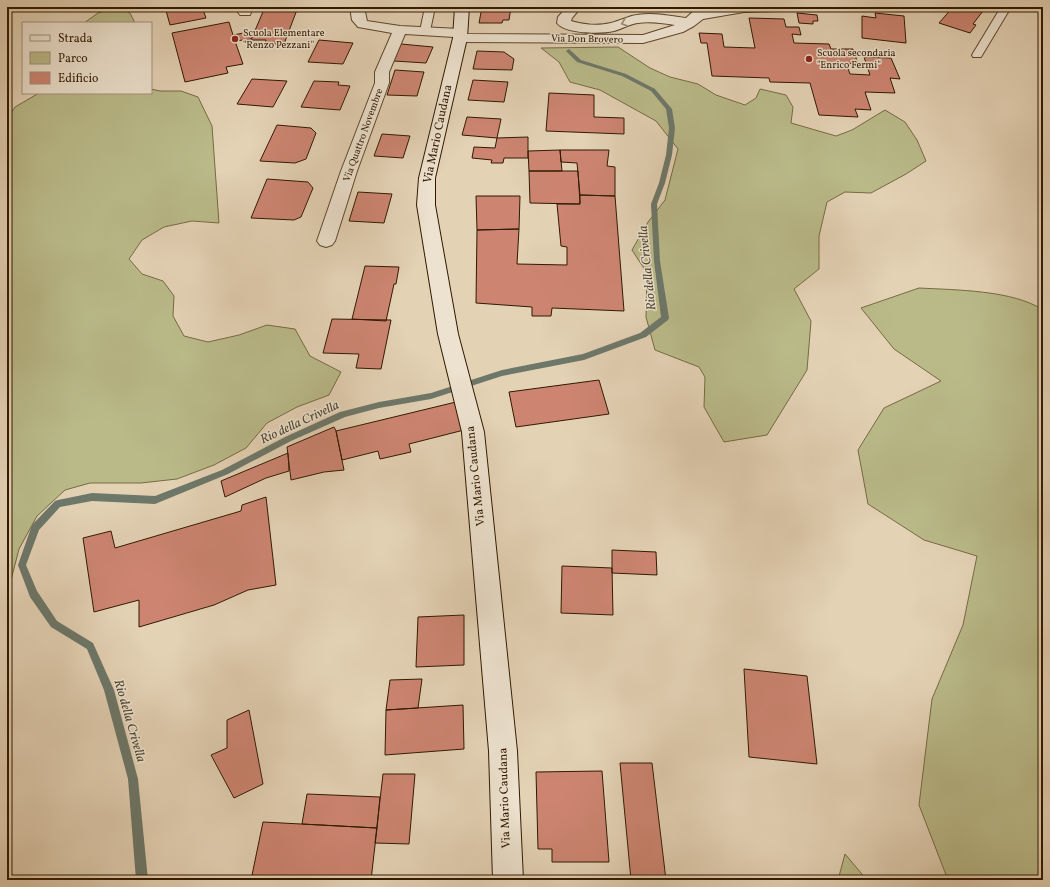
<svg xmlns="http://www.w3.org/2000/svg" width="1050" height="887" viewBox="0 0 1050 887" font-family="Vollkorn,serif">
<rect width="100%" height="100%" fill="#e4d2b5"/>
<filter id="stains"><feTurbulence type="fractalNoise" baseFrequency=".005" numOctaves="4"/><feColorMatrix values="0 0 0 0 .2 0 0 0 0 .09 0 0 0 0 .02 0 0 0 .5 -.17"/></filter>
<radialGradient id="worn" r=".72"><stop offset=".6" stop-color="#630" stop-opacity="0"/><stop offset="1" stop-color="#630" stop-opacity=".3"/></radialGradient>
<path fill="#baba89" stroke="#766a44" d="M118 7 130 13 135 23H84L98 13Z
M618 47 650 68 670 77 698 84 716 95 745 105 756 98 760 89 786 95 793 107 791 123 836 136 852 130 885 110 905 122 917 140 926 161 906 174 871 193 845 192 827 202 819 236V269L794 289 811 321 807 370 767 435 724 442 704 407 705 377 699 367 655 350 646 317 647 273 632 250 648 222 665 200 678 149 656 121 600 90 570 82 559 62 541 48Z
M151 89 160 91H181L198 97 212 126 219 223 192 221 164 227 142 240 129 259 142 274 163 281 174 296 173 316 184 336 208 342 239 335 267 325 295 329 310 356 341 372 329 395 297 407 267 423 246 448 214 465 177 479 141 483H90L65 490 37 516 19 549 11 580 7 585V119L15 107 39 93H151Z
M919 288C956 290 1013 290 1043 310V880H948L919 805 932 699 963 625 977 556 924 540 868 504 858 450 884 408 941 381 894 349 861 308Z
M845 854 867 880H838Z"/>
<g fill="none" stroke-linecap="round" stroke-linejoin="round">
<path fill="#6d786a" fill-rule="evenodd" d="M569 49 581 60 626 74 655 89 672 109 675 128 672 155 665 183 657 204 660 261 669 318 668 320 646 337 584 360 502 376 431 399 379 408 345 417 291 441 228 474 155 504 92 501 60 507 39 530 26 565 37 591 57 621 93 643 114 690 138 779 148 880H136L128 779 104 690 87 649 51 627 30 597 18 565 32 525 55 501 58 500 92 493 155 496 222 470 285 437 340 412 379 402 431 393 502 370 583 354 640 333 661 317 654 261 651 204 659 183 666 155 669 128 666 109 651 91 622 76 577 62 566 51Z"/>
</g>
<path fill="#cd8572" stroke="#311900" d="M165 7H202L206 18 170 25Z
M265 7H298L284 44H265L266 40H251Z
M482 7H511L509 20H503L502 23H479Z
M953 7H970L983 11 973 24 976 25 970 33 939 23Z
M797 13 817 15 818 21H813V24L799 23Z
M875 13 904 16 906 43 862 38V16L876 18Z
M749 18 784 19 786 27H799L801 35 792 34 794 43 829 44 831 49H853L858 64 846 63 850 74 870 75 864 57 891 58 900 79 890 78 895 93 865 92 871 110 855 109 858 117 819 115 810 83 770 82 769 78 712 76 707 43H701L699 33 722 34 724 47 755 48Z
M229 22 233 35 254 31 251 39 235 41 243 64 226 67 228 73 185 82 172 33Z
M319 40 353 43 343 64 308 62Z
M401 44 433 47 426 63 394 61Z
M477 51 504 52 514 59 512 70 473 69Z
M395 70 424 72 417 96 387 95Z
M252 79 287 81 273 107 237 104Z
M473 80 508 82 504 102 468 100Z
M314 81 339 82 338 85 350 86 340 110 301 107Z
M549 93 594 95V117L624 118V134L546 131Z
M467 117 501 119 497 138 462 135Z
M277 125 311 128 316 133 306 159 295 163 260 161Z
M382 134 410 136 403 158 374 156Z
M528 137V158H504L503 163H491L492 160 472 158 474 147 495 148 497 138Z
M560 150 562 171H529L528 151Z
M560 150H609L607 166 615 167V196L580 195 577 163 561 162Z
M529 171H578L580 204 530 203Z
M267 179 308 182 313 188 301 217 294 220 251 218Z
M358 192 392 194 384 223 349 221Z
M580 195 615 196 624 311 552 308 551 316H532V307L476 303 477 230 519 229 517 264 567 265V247L561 246 557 204H580Z
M476 196H520L519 229 477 230Z
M365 266 399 267 396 284H394L386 321 352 319Z
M332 319 391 320 381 369 356 368 359 354 323 353Z
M599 380 609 414 516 427 509 392Z
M456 402 464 430 409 444 411 452 380 459 378 451 342 460 336 431Z
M334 427 336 431 344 470 324 472 291 480 287 447Z
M288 453 289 471 266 478 225 497 221 481Z
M266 497 276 585 248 590 214 605 139 627V600L94 612 83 538 111 531 115 548 241 511 242 505Z
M612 550 656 552 657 575 612 573Z
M562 566 612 568 613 615 561 613Z
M464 615V665L416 667 418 617Z
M744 669 807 676 817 764 749 757Z
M422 679 418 708 386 710 390 680Z
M463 705 464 749 385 755 386 710Z
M249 710 263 784 234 798 211 755 227 748V720Z
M620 763H652L666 880H631Z
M602 771 609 862H552V849H538L536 772Z
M383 774H415L409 844 375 843Z
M307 794 380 797 377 828 302 824Z
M263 822 377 828 371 880H251Z"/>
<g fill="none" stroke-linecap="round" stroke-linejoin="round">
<defs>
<path id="service" d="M425 7H435L430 31 425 34 420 31Z
M1001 7H1011L981 57H973L972 55Z"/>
<path id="minor" d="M239 7H253L250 15H240L238 12Z
M350 7H364L367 21 400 26 460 29 465 30 466 34 643 35 675 25C663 23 650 21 638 23 629 24 622 29 614 31 601 34 565 34 557 23L558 17 567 7H581L572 18 571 21C583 25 599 26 611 23 620 21 628 16 637 15 654 12 670 16 686 18L698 7H712L710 9 725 7H781L779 10 774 11 744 12 703 19 694 26 683 32 643 43 460 42 455 41 454 37 405 34 389 72V83L357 171 335 241 332 245 326 247 320 245 317 241 341 171 375 83V72L392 33 358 27 352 20Z
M811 7H831L829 10H813Z"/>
<path id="secondary" d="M455 7H469L467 38 435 178V205L458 334 484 432 517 751 523 880H493L489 751 462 432 438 334 417 205 419 178 453 38Z"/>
</defs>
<use href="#service" stroke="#5e472d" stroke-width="2"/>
<use href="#minor" stroke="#5e472d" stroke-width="2"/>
<use href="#secondary" stroke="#311900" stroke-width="2"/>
<use href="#service" fill="#ede2cf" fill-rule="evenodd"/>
<use href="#minor" fill="#ede2cf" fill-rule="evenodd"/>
<use href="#secondary" fill="#ede2cf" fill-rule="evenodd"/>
</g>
<defs><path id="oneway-chevron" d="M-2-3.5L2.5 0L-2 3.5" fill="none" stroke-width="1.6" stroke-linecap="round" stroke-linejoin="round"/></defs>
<use stroke="#988872" href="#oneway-chevron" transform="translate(624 23) rotate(161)"/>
<g fill="#8f2418" stroke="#ede2cf" stroke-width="1.5">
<circle cx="235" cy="39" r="4"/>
<circle cx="809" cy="59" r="4"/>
</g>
<g text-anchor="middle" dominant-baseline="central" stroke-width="3" stroke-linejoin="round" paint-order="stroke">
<g font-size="10" fill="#311900" stroke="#ede2cf" text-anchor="start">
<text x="243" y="33">Scuola Elementare<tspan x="243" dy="12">"Renzo Pezzani"</tspan></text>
<text x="817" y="53">Scuola secondaria<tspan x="817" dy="12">"Enrico Fermi"</tspan></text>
</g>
<g font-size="10" fill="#311900" stroke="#ede2cf">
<text transform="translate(587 39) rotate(1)">Via Don Brovero</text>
<text transform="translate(363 135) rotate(-70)">Via Quattro Novembre</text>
</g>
<g font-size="12" fill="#311900" stroke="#ede2cf">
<text transform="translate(438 134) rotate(-78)">Via Mario Caudana</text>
<text transform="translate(476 476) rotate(-96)">Via Mario Caudana</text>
<text transform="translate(505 798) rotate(-92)">Via Mario Caudana</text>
</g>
<g font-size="13" font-style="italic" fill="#4f4835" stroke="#ede2cf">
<text transform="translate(648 268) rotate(-96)">Rio della Crivella</text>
<text transform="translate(300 423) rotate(-25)">Rio della Crivella</text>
<text transform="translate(129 721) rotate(74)">Rio della Crivella</text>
</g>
</g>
<rect width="1050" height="887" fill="none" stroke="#e4d2b5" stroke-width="24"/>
<rect x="8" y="8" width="1034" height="871" fill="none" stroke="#311900" stroke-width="2"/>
<rect x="12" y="12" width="1026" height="863" fill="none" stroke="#311900"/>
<rect x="22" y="22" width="130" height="72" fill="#ede2cf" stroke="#a2927c"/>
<rect x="30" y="35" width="20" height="6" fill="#ede2cf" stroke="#a2927c"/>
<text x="58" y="42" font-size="12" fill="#311900">Strada</text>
<rect x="30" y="52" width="20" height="12" fill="#baba89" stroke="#a2927c"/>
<text x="58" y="62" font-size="12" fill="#311900">Parco</text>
<rect x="30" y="72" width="20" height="12" fill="#cd8572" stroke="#a2927c"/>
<text x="58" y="82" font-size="12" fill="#311900">Edificio</text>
<rect width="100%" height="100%" filter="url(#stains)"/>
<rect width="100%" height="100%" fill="url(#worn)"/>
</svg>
